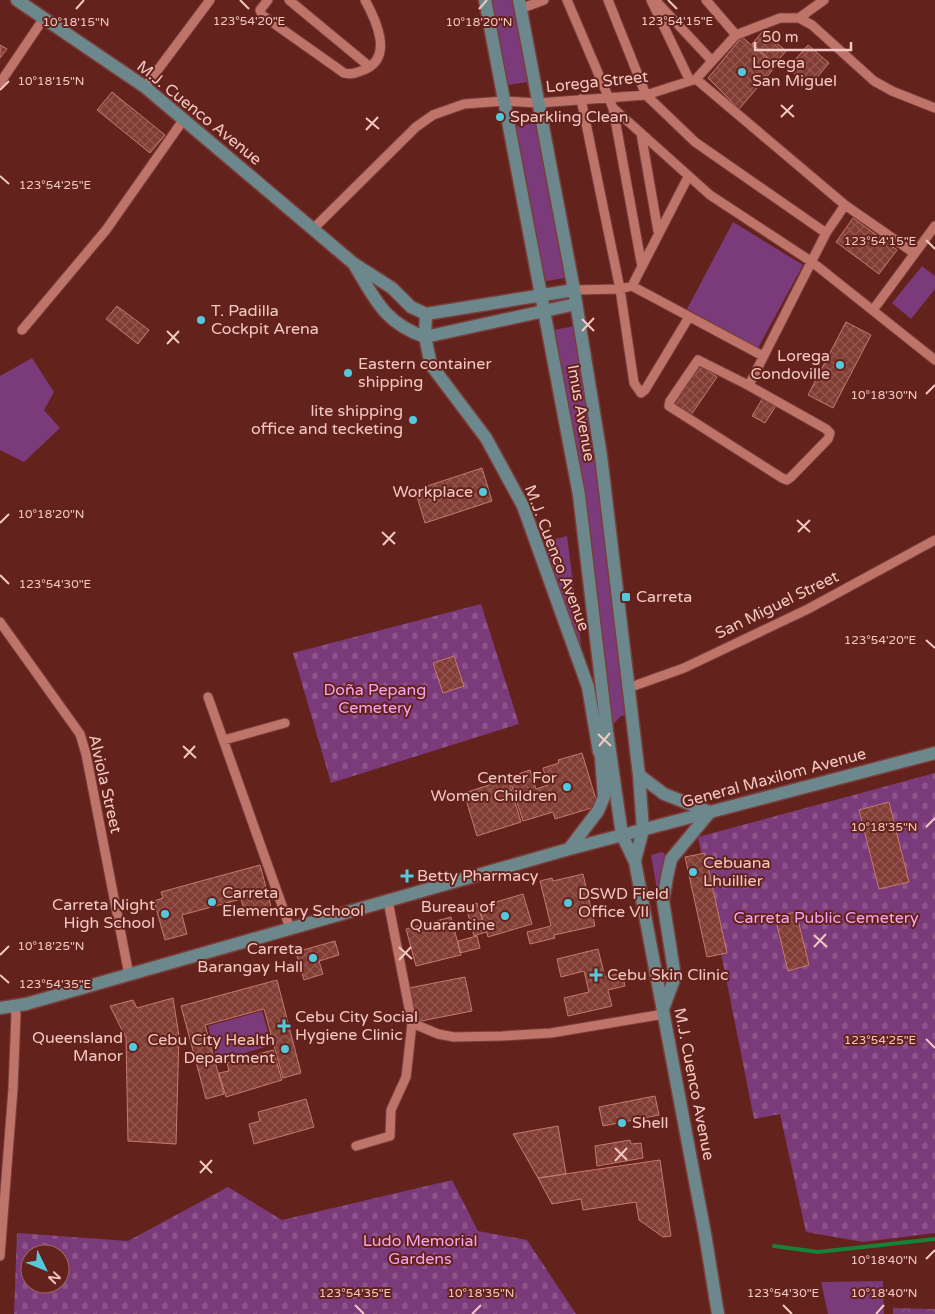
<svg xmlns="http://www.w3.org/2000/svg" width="935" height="1314" viewBox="0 0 935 1314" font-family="'Varela Round',sans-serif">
<defs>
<pattern id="forest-crowns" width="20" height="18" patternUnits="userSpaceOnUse" patternTransform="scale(1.25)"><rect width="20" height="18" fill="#7b3a79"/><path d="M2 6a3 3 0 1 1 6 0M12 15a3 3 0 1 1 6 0" fill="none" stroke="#8e558a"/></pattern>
<pattern id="cemetery-stones" width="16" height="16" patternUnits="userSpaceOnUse" patternTransform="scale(1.25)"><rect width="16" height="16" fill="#7b3a79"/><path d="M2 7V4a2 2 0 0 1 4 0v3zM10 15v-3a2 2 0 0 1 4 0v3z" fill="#8e558a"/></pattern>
<pattern id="building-cross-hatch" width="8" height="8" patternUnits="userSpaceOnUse" patternTransform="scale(1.25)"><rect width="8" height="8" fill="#813c34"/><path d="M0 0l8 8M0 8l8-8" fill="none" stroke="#935750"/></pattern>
</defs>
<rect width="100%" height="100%" fill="#64221c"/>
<path fill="#7b3a79" d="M485 0H519L534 81 502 86Z
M542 122 571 277 540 282 510 127Z
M733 222 803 265 758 348 687 309Z
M922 266 935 276V289L911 319 892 303Z
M579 325 632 715 621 716 607 731 549 331Z
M32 358 54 392 44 410 60 428 24 462 0 450V376Z
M567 536 586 682 544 542Z
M662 852 665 854 657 890 651 855Z
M262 1011 272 1045 217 1061 208 1026Z
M883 1281 884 1314H828L821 1282Z"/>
<path fill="url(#forest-crowns)" d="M893 1308 935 1309V1314H893Z"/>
<path fill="url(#cemetery-stones)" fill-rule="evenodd" d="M481 604 519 724 331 783 293 653Z
M935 773V1233L863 1242 806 1232 780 1114 754 1119 698 837Z
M452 1180 478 1231 527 1240 576 1314H14L17 1233 128 1241 228 1187 282 1220ZM30 1254H60V1284H30Z"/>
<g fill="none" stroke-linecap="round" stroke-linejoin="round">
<path stroke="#178138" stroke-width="4" d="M774 1246 818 1252 935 1239"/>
</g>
<path fill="url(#building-cross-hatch)" stroke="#c5796e" d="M763 31 786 51 775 64 752 44Z
M742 37 776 66 739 109 708 78Z
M0 45 7 49 0 58Z
M808 45 829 63 809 87 788 68Z
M112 92 165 135 150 153 97 110Z
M853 218 897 250 879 274 836 242Z
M117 306 149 330 138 344 106 319Z
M846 322 871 335 833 408 808 395Z
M699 365 717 377 691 415 673 403Z
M764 396 777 404 765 423 752 416Z
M482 468 492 501 425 523 415 490Z
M454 656 464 686 443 693 433 663Z
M582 753 598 806 555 819 553 812 523 821 509 777 530 770 536 789 548 785 543 768 559 763 558 760Z
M508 779 521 822 477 836 464 793Z
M889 802 909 882 879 889 859 810Z
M705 853 727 953 707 957 685 857Z
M260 865 272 910 246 917 241 899 182 915 187 934 165 940 154 901 163 898 161 892Z
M583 874 595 926 554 935 555 938 530 944 527 932 551 926 540 881 552 878 553 881Z
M523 894 532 924 488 937 479 907Z
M477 903 486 932 474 936 466 907Z
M796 912 809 965 788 971 775 917Z
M451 917 461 955 416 966 406 929Z
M477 936 480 948 460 953 458 941Z
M335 941 339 955 319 961 323 974 304 980 296 952Z
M598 949 605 977 622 973 625 986 608 990 612 1006 568 1016 564 998 589 992 584 971 561 977 557 959Z
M465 977 472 1011 416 1022 409 988Z
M277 980 301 1073 283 1078 264 1009 205 1025 224 1094 206 1099 181 1006Z
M173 998 179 1036 176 1144 128 1141 126 1038 110 1006 133 1000 137 1008Z
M273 1050 282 1080 226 1097 219 1073 229 1071 227 1063Z
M655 1096 659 1115 603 1126 599 1107Z
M306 1099 314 1127 254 1144 249 1124 260 1121 258 1112Z
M558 1126 566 1174 538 1178 513 1134Z
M630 1140 631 1144 641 1143 643 1158 597 1166 595 1146Z
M660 1160 671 1236 663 1237 639 1220 636 1202 583 1210 581 1199 552 1204 538 1178Z"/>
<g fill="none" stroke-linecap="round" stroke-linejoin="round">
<defs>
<path id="minor" d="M268 0 260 10 262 15 344 73C353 75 358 72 366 69 393 56 376 20 365 0
M289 0 370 67
M567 0 613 108 642 267
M608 0 646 95 695 142 826 233
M651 0 690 81
M655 0 712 61
M706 0 736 35
M520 9 544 0
M799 18 824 0
M696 79 845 205 914 253
M0 83 44 18
M145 87 210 0
M581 99 620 289 634 383 641 393 645 390 689 317
M613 108 710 195 812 262 935 360
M641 133 658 231
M313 229 416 127 433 115 464 104 505 101 538 103 646 95 696 79 736 35 780 18H799L812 25 874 81 892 91 935 108
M632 286 688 177
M574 290 620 289 632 286 763 356
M873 310 935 226
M22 330 106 230 184 119
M698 360 746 384 826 429 830 433 828 439 791 477 787 480 782 478 669 406 670 401Z
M749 385 826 233 845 205
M0 622 80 734 86 754 129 975
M628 688 684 668 808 609 935 540
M208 697 290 928
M224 740 285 723
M412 1023 438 1034 454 1037 502 1036 551 1033 664 1014
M356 1146 390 1136 391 1110 406 1077 407 1069 412 1023 388 901
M0 1256 13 1089 16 1014 13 1006"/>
<path id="major" d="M17 0 145 87 353 263 392 288 411 307 426 314 574 290
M485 0 579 495 607 731 622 835 635 862 705 1234 718 1314
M519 0 574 290 601 456 639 775 643 830 635 860
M355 266C376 301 385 323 425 337L576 304
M426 314 425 337 431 365 486 438 523 506 588 687 599 752
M639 775 664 794 710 812
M569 849 598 811 604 797 600 745
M0 1008 26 1004 569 849 935 753
M663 1009 675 977 663 901 667 877 671 859 710 812"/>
</defs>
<use href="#minor" stroke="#7a3f3c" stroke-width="11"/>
<use href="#major" stroke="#7a3f3c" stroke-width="15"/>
<use href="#minor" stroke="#bf746a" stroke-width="9"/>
<use href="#major" stroke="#6c888d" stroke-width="12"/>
</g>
<path fill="none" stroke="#f2c8c2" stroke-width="2" d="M240 0 249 9M668 0 677 9M76 9 84 0M479 9 487 0M0 90 9 81M781 105 794 117M781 117 793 105M366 118 379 129M366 130 378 117M0 176 9 184M926 240 935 249M582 319 594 331M167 331 179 343M582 331 594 318M167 344 179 331M926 394 935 385M797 520 810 532M0 523 9 514M382 532 395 544M798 532 810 520M383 545 395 532M0 575 9 584M926 640 935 648M598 734 611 746M183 746 196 758M599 746 610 733M184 758 195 746M926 827 935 818M814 935 827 947M399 947 412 959M814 947 826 934M0 955 9 946M399 960 411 947M0 975 9 983M926 1039 935 1048M615 1148 627 1160M200 1161 212 1173M615 1161 627 1148M200 1173 212 1160M926 1259 935 1250M355 1305 364 1314M783 1305 792 1314M472 1314 481 1305M876 1314 884 1305"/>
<g fill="#53cadc" stroke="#64221c" stroke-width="2">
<circle cx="742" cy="72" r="5"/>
<circle cx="500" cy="117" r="5"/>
<circle cx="201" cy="320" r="5"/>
<circle cx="840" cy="365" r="5"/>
<circle cx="348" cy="373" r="5"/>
<circle cx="413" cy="420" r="5"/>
<circle cx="483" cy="492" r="5"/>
<rect x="621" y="592" width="10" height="10" rx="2.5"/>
<circle cx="567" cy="787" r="5"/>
<circle cx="693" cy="872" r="5"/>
<path d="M404.5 868.5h5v5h5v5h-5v5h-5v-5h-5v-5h5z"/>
<circle cx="212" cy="902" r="5"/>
<circle cx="568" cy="903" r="5"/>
<circle cx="165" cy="914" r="5"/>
<circle cx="505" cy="916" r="5"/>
<circle cx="313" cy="958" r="5"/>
<path d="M593.5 967.5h5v5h5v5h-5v5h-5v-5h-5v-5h5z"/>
<path d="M281.5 1018.5h5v5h5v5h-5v5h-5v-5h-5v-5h5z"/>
<circle cx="133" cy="1047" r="5"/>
<circle cx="285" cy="1049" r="5"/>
<circle cx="622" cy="1123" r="5"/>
</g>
<g text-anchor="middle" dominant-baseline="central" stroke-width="4" stroke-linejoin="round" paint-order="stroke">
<g font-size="16" fill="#f2c8c2" stroke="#64221c" text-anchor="start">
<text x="752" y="63">Lorega<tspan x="752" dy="18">San Miguel</tspan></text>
<text x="510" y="117">Sparkling Clean</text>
<text x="211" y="311">T. Padilla<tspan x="211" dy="18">Cockpit Arena</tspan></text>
<text x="830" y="356" text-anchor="end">Lorega<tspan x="830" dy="18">Condoville</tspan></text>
<text x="358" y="364">Eastern container<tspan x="358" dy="18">shipping</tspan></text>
<text x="403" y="411" text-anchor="end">lite shipping<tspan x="403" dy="18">office and tecketing</tspan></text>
<text x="473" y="492" text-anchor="end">Workplace</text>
<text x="636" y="597">Carreta</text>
<text x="557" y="778" text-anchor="end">Center For<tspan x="557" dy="18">Women Children</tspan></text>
<text x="703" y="863">Cebuana<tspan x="703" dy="18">Lhuillier</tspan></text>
<text x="417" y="876">Betty Pharmacy</text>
<text x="222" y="893">Carreta<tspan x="222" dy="18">Elementary School</tspan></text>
<text x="578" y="894">DSWD Field<tspan x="578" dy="18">Office VII</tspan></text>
<text x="155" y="905" text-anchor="end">Carreta Night<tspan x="155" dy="18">High School</tspan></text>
<text x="495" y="907" text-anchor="end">Bureau of<tspan x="495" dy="18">Quarantine</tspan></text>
<text x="303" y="949" text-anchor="end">Carreta<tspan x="303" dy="18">Barangay Hall</tspan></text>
<text x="607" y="975">Cebu Skin Clinic</text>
<text x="295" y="1017">Cebu City Social<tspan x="295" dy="18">Hygiene Clinic</tspan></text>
<text x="123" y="1038" text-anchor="end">Queensland<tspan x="123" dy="18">Manor</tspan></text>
<text x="275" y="1040" text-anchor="end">Cebu City Health<tspan x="275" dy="18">Department</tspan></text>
<text x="632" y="1123">Shell</text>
</g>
<g font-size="16" fill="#f2c8c2" stroke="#64221c">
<text transform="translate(597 82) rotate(-6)">Lorega Street</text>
<text transform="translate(199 113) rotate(39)">M.J. Cuenco Avenue</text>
<text transform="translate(581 413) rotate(80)">Imus Avenue</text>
<text transform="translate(557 558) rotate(69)">M.J. Cuenco Avenue</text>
<text transform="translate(777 605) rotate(-26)">San Miguel Street</text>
<text transform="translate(774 778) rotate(-15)">General Maxilom Avenue</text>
<text transform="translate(105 784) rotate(77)">Alviola Street</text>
<text transform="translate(694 1084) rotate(79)">M.J. Cuenco Avenue</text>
</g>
<g font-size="16" fill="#f6a4f2" stroke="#64221c">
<text x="375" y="690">Doña Pepang<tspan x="375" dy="18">Cemetery</tspan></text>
<text x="826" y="918">Carreta Public Cemetery</text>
<text x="420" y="1241">Ludo Memorial<tspan x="420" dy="18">Gardens</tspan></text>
</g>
</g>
<g font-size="12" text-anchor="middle" fill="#f2c8c2" stroke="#64221c" stroke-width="4" stroke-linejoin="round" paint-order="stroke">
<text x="249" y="25">123°54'20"E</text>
<text x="677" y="25">123°54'15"E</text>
<text x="76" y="26">10°18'15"N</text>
<text x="479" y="26">10°18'20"N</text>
<text x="51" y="85">10°18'15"N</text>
<text x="55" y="189">123°54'25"E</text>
<text x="880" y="245">123°54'15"E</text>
<text x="884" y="399">10°18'30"N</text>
<text x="51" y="518">10°18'20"N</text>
<text x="55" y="588">123°54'30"E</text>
<text x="880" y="644">123°54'20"E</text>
<text x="884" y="831">10°18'35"N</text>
<text x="51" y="950">10°18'25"N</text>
<text x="55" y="988">123°54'35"E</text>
<text x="880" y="1044">123°54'25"E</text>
<text x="884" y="1264">10°18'40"N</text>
<text x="481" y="1297">10°18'35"N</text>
<text x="884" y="1297">10°18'40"N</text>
<text x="355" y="1297">123°54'35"E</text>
<text x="783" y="1297">123°54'30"E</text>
</g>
<g transform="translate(45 1269) rotate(133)"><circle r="24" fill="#64221c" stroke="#9d645e"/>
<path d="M0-4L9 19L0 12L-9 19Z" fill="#53cadc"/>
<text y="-8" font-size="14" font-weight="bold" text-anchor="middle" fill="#f2c8c2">N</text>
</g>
<path d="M755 42v8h96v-8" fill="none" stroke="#f2c8c2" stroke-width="2.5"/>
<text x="762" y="42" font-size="15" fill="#f2c8c2" stroke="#64221c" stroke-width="4" paint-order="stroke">50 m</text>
</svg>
